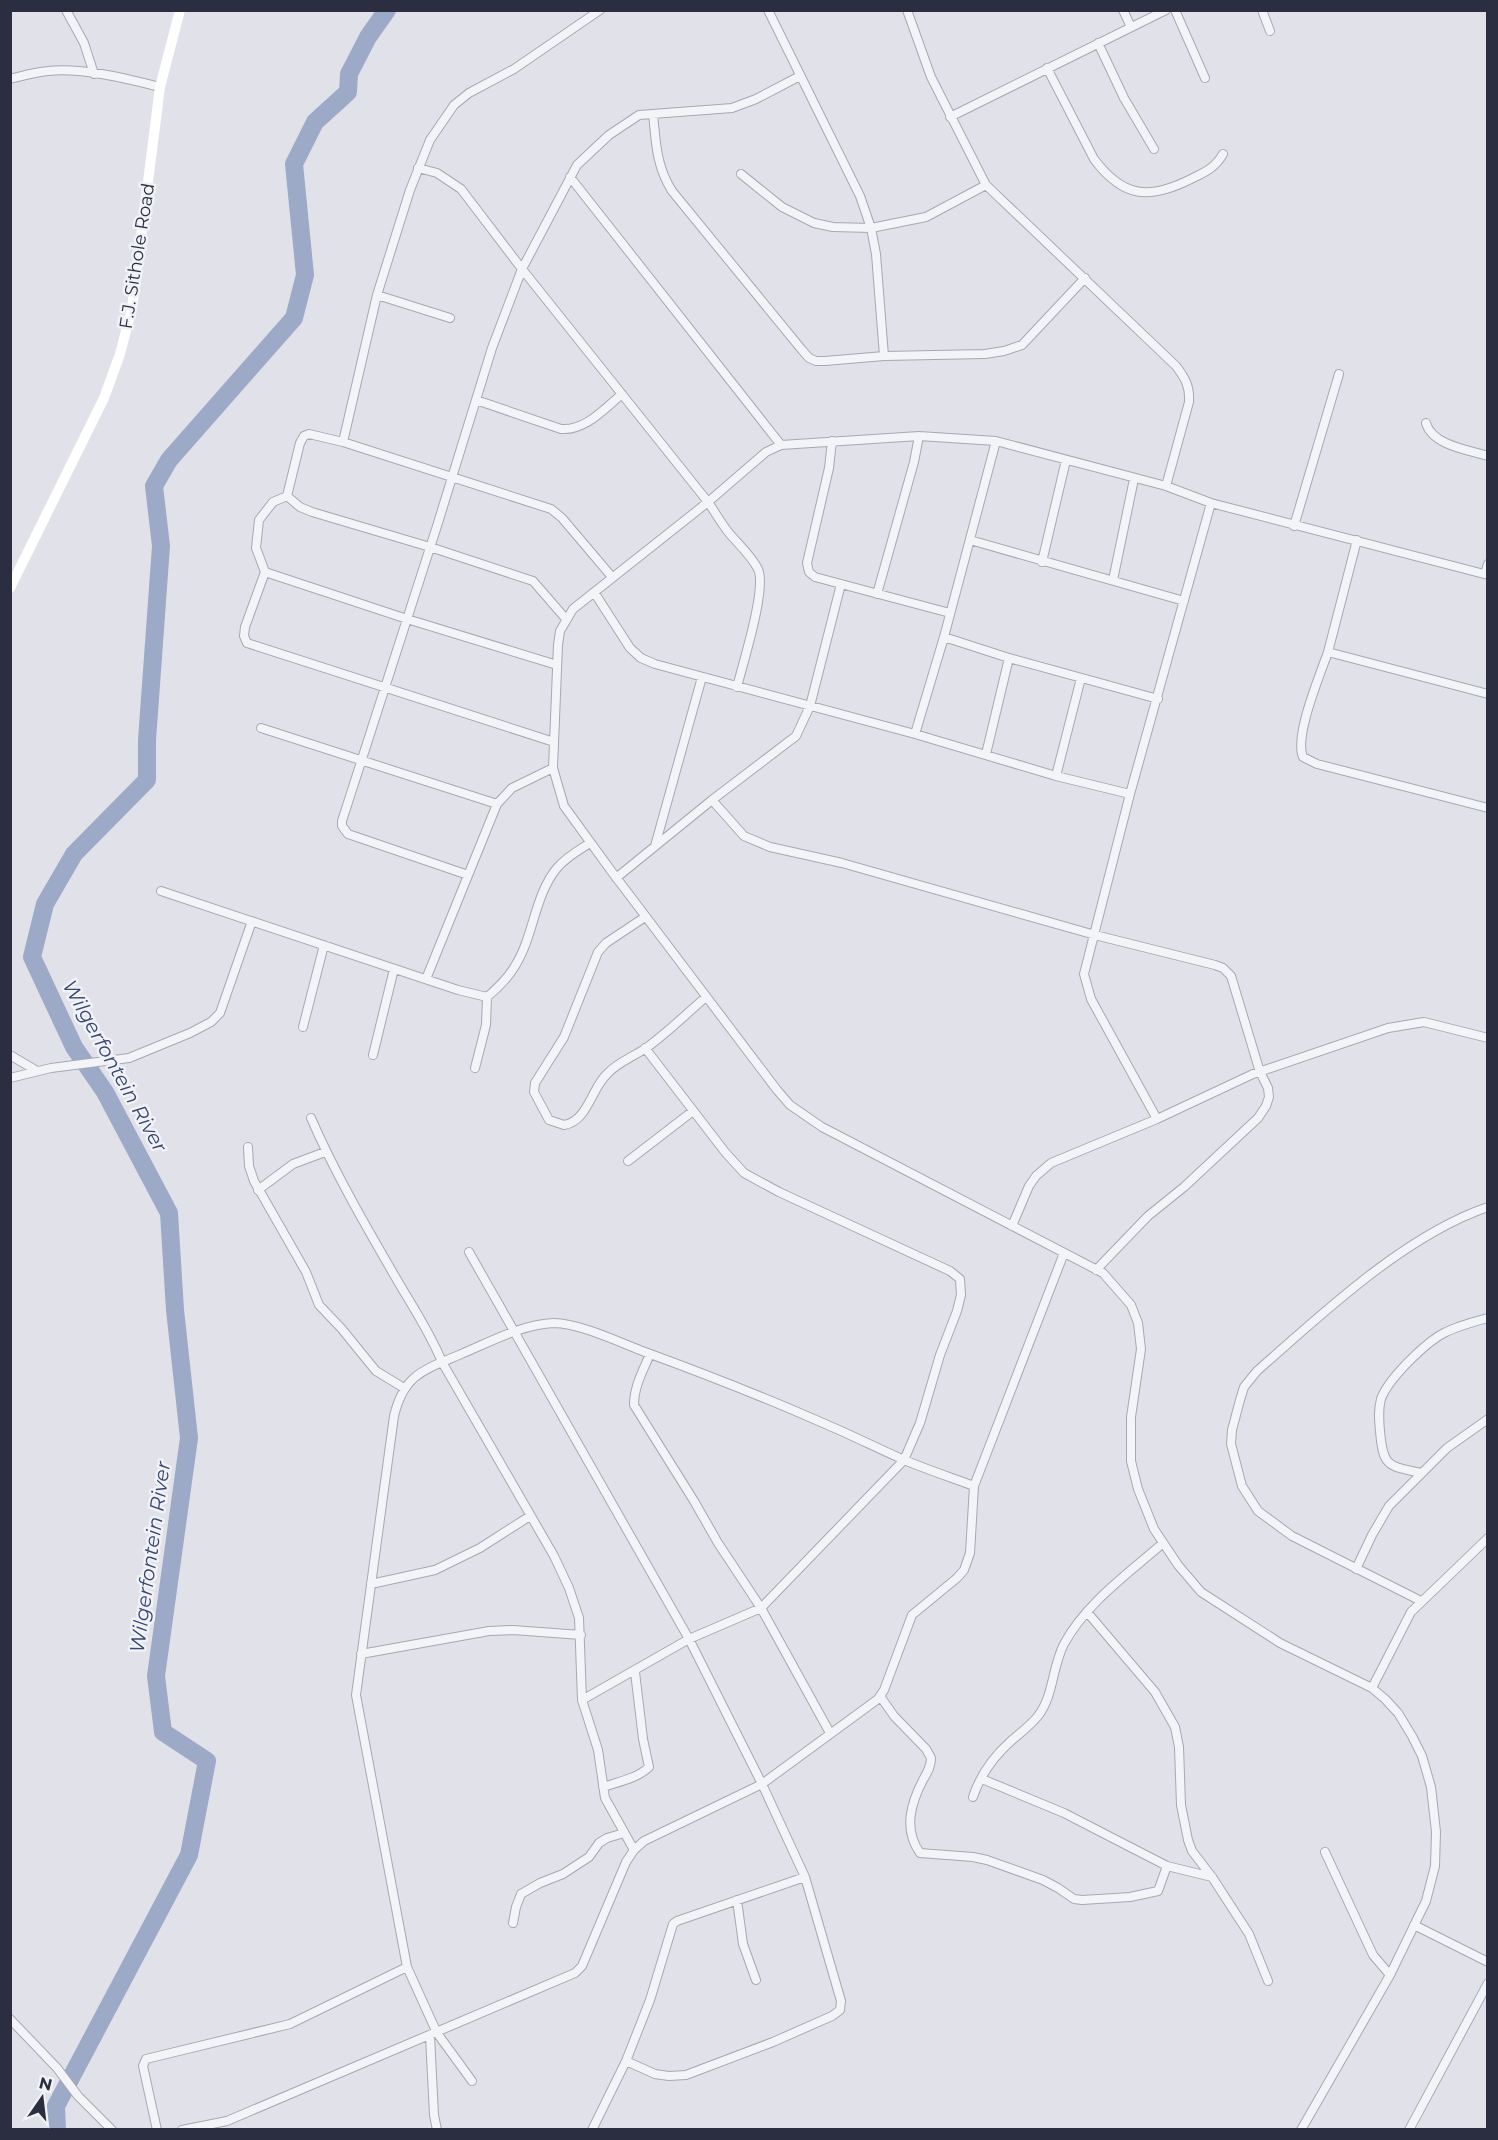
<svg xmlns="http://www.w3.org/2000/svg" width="1498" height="2140" viewBox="0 0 1498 2140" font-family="Montserrat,sans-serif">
<rect width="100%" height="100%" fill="#e1e2e9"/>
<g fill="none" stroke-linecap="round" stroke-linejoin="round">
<path stroke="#9daac7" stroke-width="18" d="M57 2130 56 2106 189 1855 207 1761 163 1732 156 1676 189 1438 175 1310 169 1213 105 1092 74 1047 32 957 45 904 74 854 147 780V740L161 546 154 486 169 460 294 318 305 275 294 164 315 122 348 92 349 74 368 37 387 10"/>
<defs>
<path id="street" d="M66 10 84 43 94 74
M768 10 860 196 871 228 876 254 884 356
M907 10 931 77 986 185 1176 366C1185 378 1190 386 1189 402L1166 486
M1123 10 1131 27
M1175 10 1205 78
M1262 10 1270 31
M1098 43 1124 98 1154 149
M1047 68 1094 159C1123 198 1149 200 1191 179 1205 172 1215 168 1223 154
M10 79C22 76 35 72 48 71 81 67 128 79 160 87
M653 114C656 142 656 166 672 191L802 350 809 358 816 361H825L884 356 985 354 1004 351 1022 345 1085 278
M950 117 1166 10
M418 168 437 173 461 189 522 269 708 502C715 512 721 523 729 533 738 544 751 555 758 569 767 588 743 663 737 687
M741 174 782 207 814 223 833 227 871 228 926 217 986 185
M570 177 781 445
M377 295 450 318
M476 400 561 429C585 431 604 409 622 394
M1426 423C1432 445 1468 450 1488 456
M832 441 829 468 807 563 809 572 815 577 841 584 950 613
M343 442 377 295 410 190 430 140 454 105 469 93 514 69 600 10
M287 496 300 507 312 512 430 547 533 581 566 619
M1294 526 1339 374
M970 540 1184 601
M1357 540 1328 652 1488 694
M1042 562 1066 460
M265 572 407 619 557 665
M1485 574 1488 564
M1113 580 1134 479
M594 592 630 648 641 658 655 664 915 734 1056 776 1130 794
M877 594 914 462 919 436
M944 637 1009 658 1158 699
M1328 652C1320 675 1294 736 1303 757L1317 764 1488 808
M261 728 497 804
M915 734 944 637 996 441
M554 742 247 643 244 636 245 627 265 572 256 548 259 520 273 502 287 496 300 443 304 436 309 434 343 442 551 509 562 518 612 577
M986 754 1009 658
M1056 776 1081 678
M712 800 744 836 770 847 842 863 1095 935 1215 965 1223 968 1231 976 1260 1072 1268 1088 1269 1097 1266 1106 1258 1118 1184 1187 1148 1216 1096 1270
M655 846 702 677
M468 875 348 834 342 826V821L437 526 492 348 522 269 577 165 609 135 639 115 732 108 756 99 800 76
M616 878 712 800 796 736 810 706 841 584
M161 891 458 990 487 997C498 988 508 978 515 966 534 936 534 896 557 868 566 857 579 850 590 843
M645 917 606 943 598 952 564 1037 535 1083 534 1092 549 1120 564 1125C588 1121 591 1089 607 1074 618 1062 633 1057 646 1048 667 1033 686 1014 706 997
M426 979 497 804 512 788 553 768
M303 1027 324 945
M10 1055 37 1071
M373 1055 394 969
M475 1068 486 1025 487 997
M10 1078 51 1068 129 1058 190 1033 211 1022 220 1013 252 921
M311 1118C334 1171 364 1223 393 1273 410 1303 429 1330 442 1362L554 1556 569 1588 579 1618 582 1700 598 1750 605 1798 634 1850
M1157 1119 1091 999 1084 974 1130 794 1211 503
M248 1147 249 1166 254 1181 306 1272 319 1305 341 1328 376 1371 404 1388
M628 1161 693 1111
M258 1190 293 1164 325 1152
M1012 1226 1029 1186 1036 1176 1051 1163 1157 1119 1253 1074 1388 1028 1424 1022 1488 1038
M469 1252 689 1639 762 1784 805 1877 841 2001 840 2010 832 2016 773 2042 686 2075 669 2076 655 2074 626 2061
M650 1354C643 1371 634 1386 634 1405L694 1501 718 1543 761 1608 830 1733
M1421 1473C1388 1466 1383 1467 1380 1431 1379 1420 1378 1410 1381 1399 1388 1379 1425 1343 1444 1333 1457 1326 1473 1322 1488 1318
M1356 1569 1372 1535 1389 1506 1447 1448 1488 1419
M371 1584 435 1570 480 1548 530 1516
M1421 1601 1292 1536 1258 1511 1242 1486 1231 1444 1232 1430 1240 1400 1244 1387 1257 1371C1322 1314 1405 1235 1488 1207
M1087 1612 1155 1692 1175 1727 1179 1747 1181 1805 1188 1840 1192 1851 1212 1877 1249 1934 1268 1981
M361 1654 489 1631 513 1630 581 1635
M1372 1688 1411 1612 1488 1538
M880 1696 894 1716 926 1749 931 1758C931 1767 927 1773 923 1780 911 1803 903 1829 920 1853L973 1857 987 1860 1043 1880 1058 1888 1074 1899 1082 1900 1130 1897 1158 1891 1167 1866
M582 1700 689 1639 761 1608 904 1460 920 1423 940 1355 957 1311 961 1295 960 1279 950 1271 779 1192 744 1173 725 1152 645 1048
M982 1779 1064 1813 1167 1866 1212 1877
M603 1787C618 1782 638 1778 649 1767L643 1739 635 1672
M973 1797C980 1776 994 1756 1011 1741 1020 1733 1030 1726 1038 1716 1054 1695 1052 1667 1064 1644 1086 1603 1129 1573 1163 1543
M1325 1852 1373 1955 1390 1975
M737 1900 743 1944 756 1980
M513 1923 516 1907 521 1894 540 1883 563 1874 589 1857 599 1843 607 1838 624 1833
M1414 1925 1488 1962
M10 2019 57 2068 78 2096 112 2130
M430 2036 434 2115 437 2130
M472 2081 437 2033 407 1967 356 1695 394 1416C404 1375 423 1370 459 1355 488 1343 522 1324 554 1323 579 1323 621 1343 645 1352 705 1374 764 1397 823 1423 849 1434 875 1447 902 1459 925 1469 950 1477 974 1486
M157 2130 143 2066 146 2059 290 2024 407 1967
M182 2130 227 2121 575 1973 582 1966 626 1862 634 1850 644 1841 762 1784 878 1699 884 1690 912 1615 957 1578 964 1570 970 1553 974 1486 1064 1253
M592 2130 626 2061 650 2000 673 1924 677 1921 805 1877
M1301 2130 1390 1975 1426 1901 1435 1866 1436 1832 1431 1787 1422 1756 1412 1736 1398 1713 1385 1699 1372 1688 1280 1643 1201 1592 1178 1565 1154 1529 1138 1489 1131 1461V1417L1141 1349 1138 1323 1131 1305 1103 1273 822 1127 790 1105 777 1090 612 872 564 806 553 768 558 645 560 631 573 609 708 502 766 452 781 445 919 436 996 441 1166 486 1211 503 1488 575
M1409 2130 1488 1983"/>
</defs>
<use href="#street" stroke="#a6a8b3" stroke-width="10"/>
<use href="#street" stroke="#f3f4f7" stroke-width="8"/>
<path stroke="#fff" stroke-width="10" d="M10 588 104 398 120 354 132 308 160 87 180 10"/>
</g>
<g text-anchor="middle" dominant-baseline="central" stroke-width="5" stroke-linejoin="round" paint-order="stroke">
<g font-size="18" fill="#2a2e40" stroke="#f0f2f6">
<text transform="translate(137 256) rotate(-81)">F.J. Sithole Road</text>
</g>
<g font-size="20" font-style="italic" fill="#364572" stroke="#f0f2f6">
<text transform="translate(115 1066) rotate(61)">Wilgerfontein River</text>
<text transform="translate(150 1557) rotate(-82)">Wilgerfontein River</text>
</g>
</g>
<rect width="1498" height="2140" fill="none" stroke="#2a2e40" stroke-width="24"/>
<g transform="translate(42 2098) rotate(14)" stroke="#f0f2f6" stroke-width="4.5" paint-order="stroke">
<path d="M0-4.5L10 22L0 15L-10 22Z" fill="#2a2e40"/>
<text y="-9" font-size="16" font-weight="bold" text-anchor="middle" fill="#2a2e40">N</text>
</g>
</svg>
